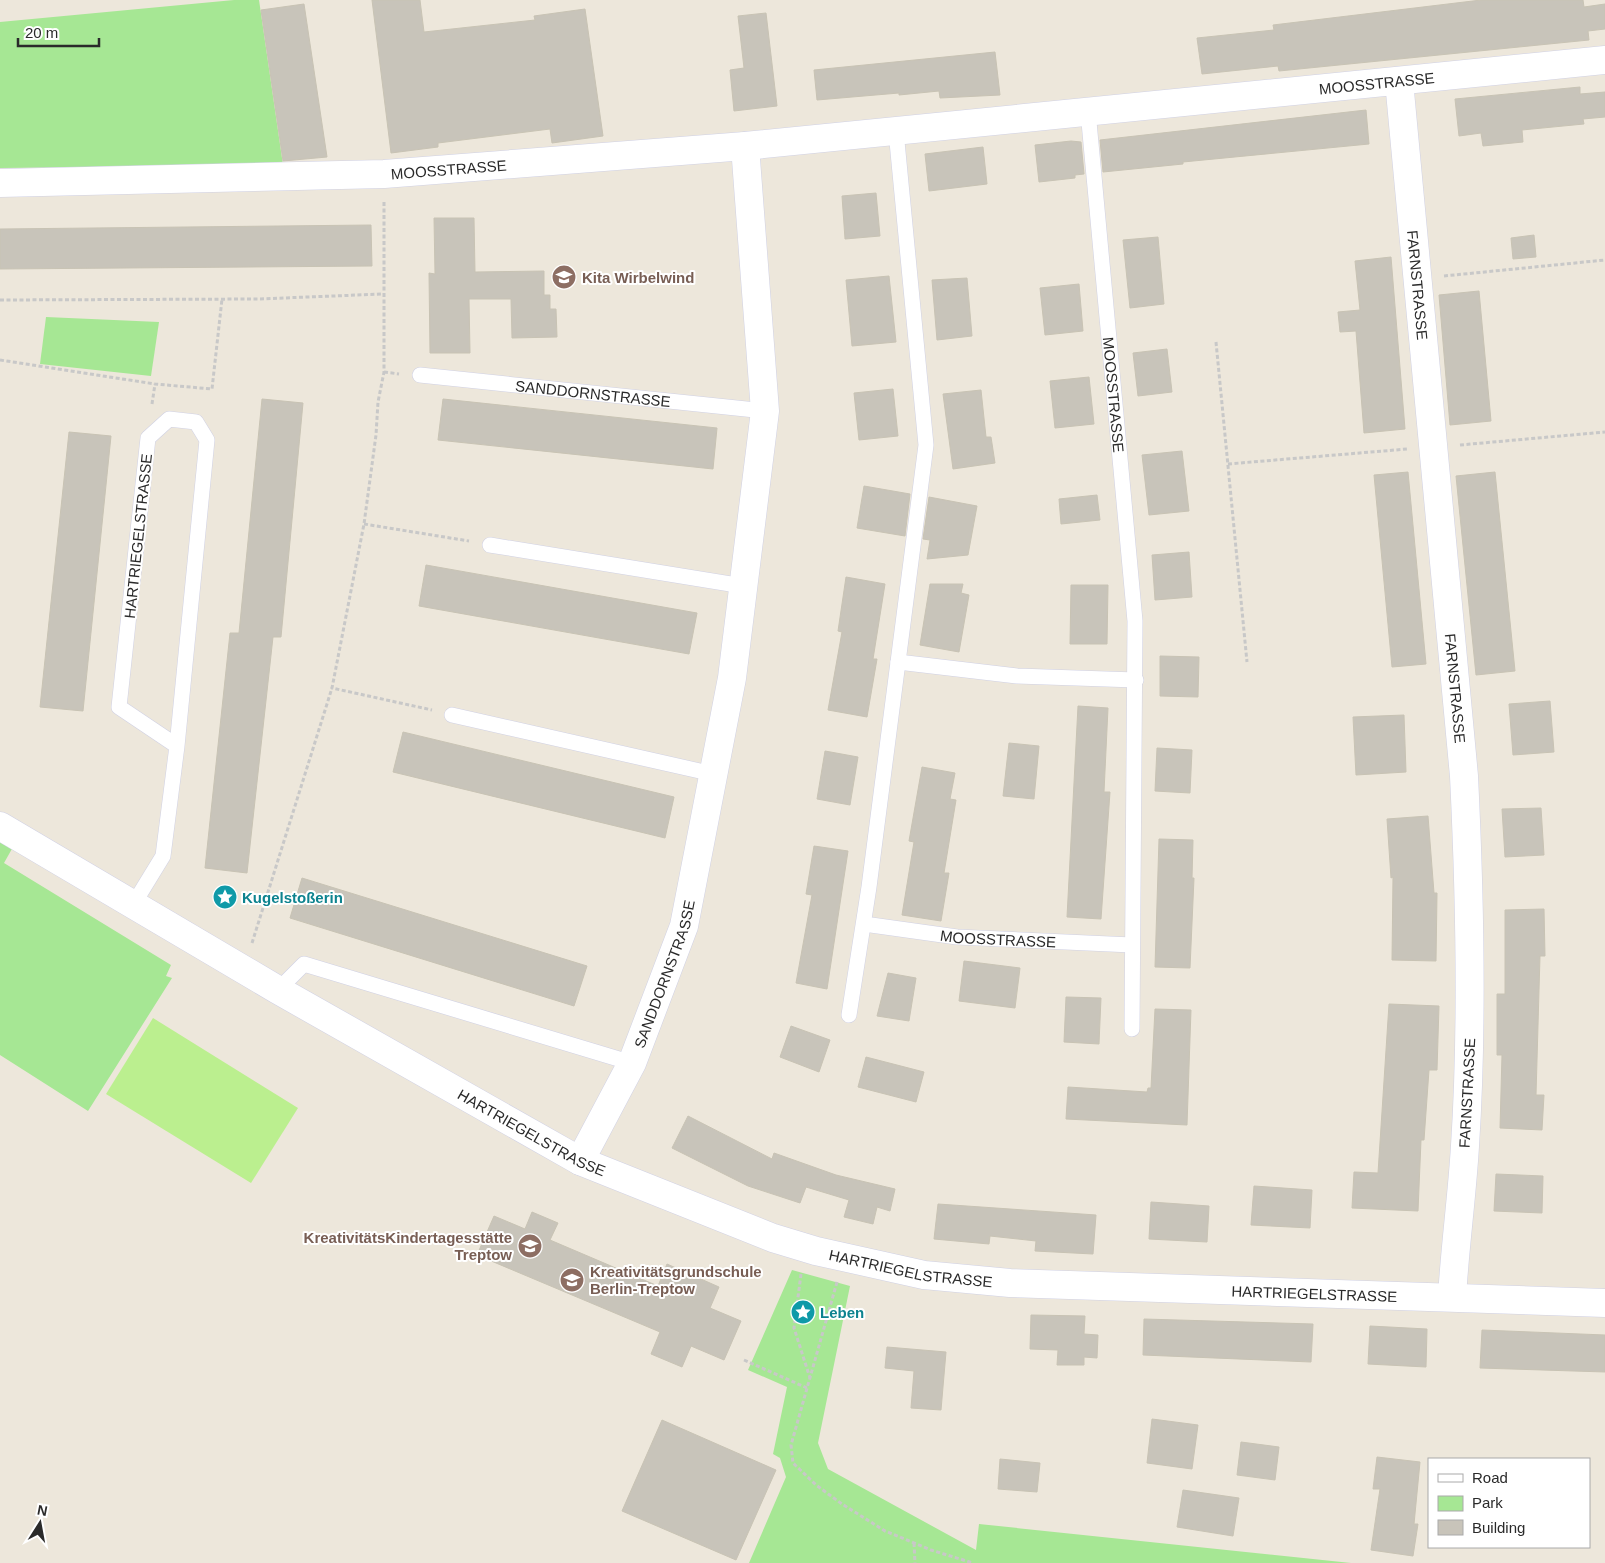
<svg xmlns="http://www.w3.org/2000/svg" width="1605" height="1563" viewBox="0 0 1605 1563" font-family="Arial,sans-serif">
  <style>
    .green { fill: #a6e794 }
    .pitch { fill: #bbef8f }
    .building { fill: #c8c4ba; stroke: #c8c3b4 }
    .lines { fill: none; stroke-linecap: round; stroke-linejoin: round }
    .lane-casing { stroke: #d0d1e4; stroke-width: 16 }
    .street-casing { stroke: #d0d1e4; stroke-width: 29 }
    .path { stroke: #c8c8c8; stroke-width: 3; stroke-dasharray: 4 2.5; stroke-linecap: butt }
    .lane { stroke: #fff; stroke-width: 15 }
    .street { stroke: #fff; stroke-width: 28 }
    .labels { text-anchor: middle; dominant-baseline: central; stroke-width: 4; stroke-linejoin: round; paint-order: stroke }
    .street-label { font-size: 15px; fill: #2a2a2a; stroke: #fff }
    .education-label { font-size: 15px; font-weight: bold; fill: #785e54; stroke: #fff; text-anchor: start }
    .culture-label { font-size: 15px; font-weight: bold; fill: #0d838f; stroke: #fff; text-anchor: start }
  </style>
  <rect width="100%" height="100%" fill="#ede7db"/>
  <!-- green -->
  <g class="green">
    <polygon points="234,0 259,0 283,165 0,168 0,22"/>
    <polygon points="46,317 159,322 151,376 40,364"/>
    <polygon points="0,836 13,847 4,863 171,965 166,976 172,978 88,1111 0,1055"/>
    <polygon points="792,1270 850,1286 818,1443 828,1469 976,1550 979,1524 1351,1563 749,1563 786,1477 780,1458 773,1454 787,1387 748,1370"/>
  </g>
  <!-- pitch -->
  <polygon class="pitch" points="153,1018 298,1108 251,1183 106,1094"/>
  <!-- building -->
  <g class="building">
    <polygon points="372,0 420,0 424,32 535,20 534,16 585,9 603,136 552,143 550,129 438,143 438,147 391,153"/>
    <polygon points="1481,0 1583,0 1584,7 1605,4 1605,29 1588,31 1589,40 1279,71 1278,66 1202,74 1197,38 1274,30 1273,25"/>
    <polygon points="304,4 327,157 283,161 261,10"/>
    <polygon points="766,13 777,106 734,111 730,70 744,68 738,16"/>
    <polygon points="995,52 1000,95 940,98 939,91 899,95 899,93 817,100 814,70"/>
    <polygon points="1580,87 1580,94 1605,92 1605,117 1583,119 1584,124 1522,130 1523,142 1483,146 1481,133 1459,136 1455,99"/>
    <polygon points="1366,110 1369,144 1183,162 1183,164 1103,172 1100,140"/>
    <polygon points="1071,141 1081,142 1084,174 1075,175 1075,178 1039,182 1035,145"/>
    <polygon points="983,147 987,184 929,191 925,154"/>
    <polygon points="876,193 880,236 845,239 842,196"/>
    <polygon points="434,218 474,218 475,272 544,271 544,295 550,295 550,309 556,309 557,337 512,338 511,299 469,299 470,353 430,353 429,273 435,274"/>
    <polygon points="371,225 372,266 0,269 0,229"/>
    <polygon points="1534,235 1536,257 1513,259 1511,238"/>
    <polygon points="1158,237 1164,304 1130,308 1123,240"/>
    <polygon points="1391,257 1405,429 1364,433 1356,331 1340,332 1338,312 1360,310 1355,261"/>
    <polygon points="889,276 896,342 852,346 846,280"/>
    <polygon points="967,278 972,336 937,340 932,280"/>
    <polygon points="1079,284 1083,331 1045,335 1040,288"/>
    <polygon points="1479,291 1491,421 1450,425 1439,295"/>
    <polygon points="1167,349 1172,392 1138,396 1133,353"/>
    <polygon points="1089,377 1094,424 1055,428 1050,381"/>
    <polygon points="893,389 898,436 859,440 854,393"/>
    <polygon points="981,390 986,437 991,437 995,463 953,469 943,394"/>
    <polygon points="262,399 303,403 281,637 273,637 247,873 205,868 230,633 239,633"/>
    <polygon points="443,399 717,428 713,469 438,440"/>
    <polygon points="69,432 111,436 83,711 40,707"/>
    <polygon points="1182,451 1189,511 1149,515 1142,455"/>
    <polygon points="1408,472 1426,664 1392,667 1374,475"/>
    <polygon points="1495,472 1515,671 1476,675 1456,476"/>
    <polygon points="864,486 910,494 905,536 857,528"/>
    <polygon points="1097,495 1100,520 1061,524 1059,499"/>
    <polygon points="929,497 977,506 968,555 927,559 930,540 923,539"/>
    <polygon points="1189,552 1192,597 1155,600 1152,555"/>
    <polygon points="426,565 697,613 689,654 419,606"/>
    <polygon points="846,577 885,584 873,659 877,659 867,717 828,710 842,632 838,631"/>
    <polygon points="930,584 963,584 961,593 969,595 959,652 920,645"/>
    <polygon points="1071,585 1108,585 1107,644 1070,644"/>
    <polygon points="1160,656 1199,657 1198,697 1160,696"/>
    <polygon points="1550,701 1554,752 1513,755 1509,704"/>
    <polygon points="1078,706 1108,708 1104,792 1110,792 1101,919 1067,917"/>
    <polygon points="1404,715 1406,772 1356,775 1353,717"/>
    <polygon points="403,732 674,797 665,838 393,772"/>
    <polygon points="1009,743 1039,746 1034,799 1003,796"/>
    <polygon points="1157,748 1192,750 1190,793 1155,791"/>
    <polygon points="825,751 858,757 850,805 817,799"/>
    <polygon points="922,767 955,773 950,799 956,800 944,873 949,873 941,921 902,915 914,842 909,841"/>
    <polygon points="1541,808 1544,855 1505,857 1502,809"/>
    <polygon points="1428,816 1434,893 1437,893 1436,961 1392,960 1393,877 1391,878 1387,819"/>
    <polygon points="1159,839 1193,840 1192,878 1194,878 1190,968 1155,967"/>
    <polygon points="814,846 848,851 827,989 796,983 812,895 806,894"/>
    <polygon points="302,878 587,966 574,1006 290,918"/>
    <polygon points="1544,909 1545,956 1540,956 1536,1095 1544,1095 1542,1130 1500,1128 1502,1055 1497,1055 1497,994 1505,994 1505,910"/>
    <polygon points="964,961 1020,968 1015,1008 959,1001"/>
    <polygon points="888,973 916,978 909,1021 877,1016"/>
    <polygon points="1066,997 1101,998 1099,1044 1064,1042"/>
    <polygon points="1389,1004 1439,1006 1437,1070 1429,1070 1424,1140 1421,1140 1418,1211 1352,1208 1354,1172 1378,1173"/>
    <polygon points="1155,1009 1191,1010 1187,1125 1066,1119 1068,1087 1147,1092 1148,1088 1151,1088"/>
    <polygon points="791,1026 830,1040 819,1072 780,1057"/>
    <polygon points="866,1057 924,1072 916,1102 858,1087"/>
    <polygon points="688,1116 772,1159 774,1153 836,1175 895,1189 890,1211 877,1207 873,1224 844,1217 849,1200 806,1187 800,1203 748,1186 672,1148"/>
    <polygon points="1496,1174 1543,1176 1542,1213 1494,1211"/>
    <polygon points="1254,1186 1312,1190 1310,1228 1251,1225"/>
    <polygon points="1151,1202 1209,1206 1207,1242 1149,1239"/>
    <polygon points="938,1204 1096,1215 1093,1254 1035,1251 1036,1241 990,1236 989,1244 934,1239"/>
    <polygon points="532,1212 558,1223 550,1240 658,1286 667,1264 719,1287 710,1308 741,1321 724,1360 691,1346 682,1367 651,1354 660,1332 477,1255 494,1216 525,1229"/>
    <polygon points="1031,1315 1085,1316 1084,1334 1098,1335 1097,1358 1084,1357 1084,1365 1057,1365 1058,1350 1030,1349"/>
    <polygon points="1144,1319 1313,1324 1311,1362 1143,1355"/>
    <polygon points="1370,1326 1427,1329 1426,1367 1368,1364"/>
    <polygon points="1482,1330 1605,1335 1605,1372 1480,1368"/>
    <polygon points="887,1347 946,1352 941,1410 911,1408 914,1371 885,1368"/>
    <polygon points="1152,1419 1198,1425 1192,1469 1147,1463"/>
    <polygon points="662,1420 776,1470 736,1560 622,1511"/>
    <polygon points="1241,1442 1279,1447 1275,1480 1237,1475"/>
    <polygon points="1377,1457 1420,1462 1414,1524 1418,1524 1413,1556 1371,1550 1380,1489 1373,1489"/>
    <polygon points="1000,1459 1040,1463 1037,1492 998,1489"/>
    <polygon points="1183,1490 1239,1498 1233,1536 1177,1527"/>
  </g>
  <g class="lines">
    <defs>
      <g id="lane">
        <path id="s1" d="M1088 111 1135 621 1132 1029"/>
        <path id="s2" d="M420 375 765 411"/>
        <polyline points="490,545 743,586"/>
        <polyline points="898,662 1017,676 1136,680"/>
        <polyline points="452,715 713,774"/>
        <polyline points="133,905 163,856 177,746 207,440 196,422 169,419 148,438 119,707 177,746"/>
        <path id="s3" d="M864 924 957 937 1132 945"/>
        <polyline points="278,990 304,964 632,1063"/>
        <polyline points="849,1015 869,887 926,445 896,131"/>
      </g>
      <g id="street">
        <path id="s4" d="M1399 81 1464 776C1470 899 1473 1023 1465 1146 1462 1196 1455 1246 1452 1297"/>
        <path id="s5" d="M0 183 384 174 745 146 1605 60"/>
        <path id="s6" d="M0 826 278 990 580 1161 773 1238 816 1251 924 1275 1010 1283 1605 1303"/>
        <path id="s7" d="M580 1161 632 1063 684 926 732 678 765 411 745 146"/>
      </g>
    </defs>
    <!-- lane casing -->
    <use href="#lane" class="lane-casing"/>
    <!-- street casing -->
    <use href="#street" class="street-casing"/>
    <!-- path -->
    <g class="path">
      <polyline points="384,202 384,372 378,402 376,435 364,524 332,688 432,710"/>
      <polyline points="1444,276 1605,260"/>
      <polyline points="0,300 258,299 383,294"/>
      <polyline points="1216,342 1247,662"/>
      <polyline points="0,360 155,384 212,389 222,299"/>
      <polyline points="384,372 399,374"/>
      <polyline points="152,404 155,384"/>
      <polyline points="1460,445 1605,432"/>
      <polyline points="1228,464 1407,449"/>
      <polyline points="364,524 469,541"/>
      <polyline points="252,943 332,688"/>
      <polyline points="801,1274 794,1328 810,1378"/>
      <polyline points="837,1282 791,1445 793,1463 816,1485 842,1504 885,1531 931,1550 973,1563"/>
      <polyline points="744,1360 807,1388"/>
      <polyline points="914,1543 915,1563"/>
    </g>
    <!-- lane -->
    <use href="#lane" class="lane"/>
    <!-- street -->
    <use href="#street" class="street"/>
  </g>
  <!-- icons -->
  <defs>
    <symbol id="school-disc" viewBox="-11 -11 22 22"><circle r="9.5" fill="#8d6e63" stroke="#fff"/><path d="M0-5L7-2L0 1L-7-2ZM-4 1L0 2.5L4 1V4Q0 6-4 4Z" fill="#fff"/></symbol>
    <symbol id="sight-disc" viewBox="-11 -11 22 22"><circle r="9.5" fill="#0f9aa8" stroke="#fff"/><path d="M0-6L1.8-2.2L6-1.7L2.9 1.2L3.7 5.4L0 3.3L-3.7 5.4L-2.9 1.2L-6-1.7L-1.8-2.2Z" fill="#fff"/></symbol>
  </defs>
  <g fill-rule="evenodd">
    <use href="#school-disc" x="550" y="263" width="28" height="28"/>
    <use href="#sight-disc" x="211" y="883" width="28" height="28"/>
    <use href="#school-disc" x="516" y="1232" width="28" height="28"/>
    <use href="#school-disc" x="558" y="1266" width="28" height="28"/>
    <use href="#sight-disc" x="789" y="1298" width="28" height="28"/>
  </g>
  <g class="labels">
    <!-- street labels -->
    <g class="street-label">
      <text stroke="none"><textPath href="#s5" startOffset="1381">MOOSSTRASSE</textPath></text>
      <text stroke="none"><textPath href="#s5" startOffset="449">MOOSSTRASSE</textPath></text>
      <text stroke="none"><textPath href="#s4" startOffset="205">FARNSTRASSE</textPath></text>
      <text stroke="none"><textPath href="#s2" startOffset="174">SANDDORNSTRASSE</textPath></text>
      <text stroke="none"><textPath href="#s1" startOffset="285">MOOSSTRASSE</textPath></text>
      <text transform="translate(138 536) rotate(-84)">HARTRIEGELSTRASSE</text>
      <text stroke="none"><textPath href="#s4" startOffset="610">FARNSTRASSE</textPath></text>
      <text stroke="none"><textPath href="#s3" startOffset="135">MOOSSTRASSE</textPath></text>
      <text stroke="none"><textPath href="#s7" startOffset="206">SANDDORNSTRASSE</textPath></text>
      <text transform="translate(1467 1093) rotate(-87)">FARNSTRASSE</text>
      <text stroke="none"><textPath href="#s6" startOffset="614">HARTRIEGELSTRASSE</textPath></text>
      <text stroke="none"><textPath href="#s6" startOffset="1019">HARTRIEGELSTRASSE</textPath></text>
      <text stroke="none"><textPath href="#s6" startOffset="1424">HARTRIEGELSTRASSE</textPath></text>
    </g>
    <!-- education labels -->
    <g class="education-label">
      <text x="582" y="277">Kita Wirbelwind</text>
      <text x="512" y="1237" text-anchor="end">KreativitätsKindertagesstätte<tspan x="512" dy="17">Treptow</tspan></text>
      <text x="590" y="1271">Kreativitätsgrundschule<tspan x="590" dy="17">Berlin-Treptow</tspan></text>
    </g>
    <!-- culture labels -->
    <g class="culture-label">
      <text x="242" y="897">Kugelstoßerin</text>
      <text x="820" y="1312">Leben</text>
    </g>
  </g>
  <!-- legend -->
  <rect x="1428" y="1458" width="162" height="90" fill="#ffffff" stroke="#aaaaaa"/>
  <rect x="1438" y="1474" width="25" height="8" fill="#ffffff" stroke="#aaaaaa"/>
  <text x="1472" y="1483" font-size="15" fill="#2a2a2a">Road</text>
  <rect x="1438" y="1496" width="25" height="15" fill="#a6e794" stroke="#aaaaaa"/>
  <text x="1472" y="1508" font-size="15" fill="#2a2a2a">Park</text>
  <rect x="1438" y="1520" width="25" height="15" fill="#c8c4ba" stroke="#aaaaaa"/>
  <text x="1472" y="1533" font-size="15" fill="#2a2a2a">Building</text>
  <!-- north arrow -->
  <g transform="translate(40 1523) rotate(11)" stroke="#ffffff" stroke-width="4" paint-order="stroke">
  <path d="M0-4L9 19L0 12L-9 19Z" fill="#2a2a2a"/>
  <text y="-8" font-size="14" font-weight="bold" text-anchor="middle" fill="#2a2a2a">N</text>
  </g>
  <!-- scale -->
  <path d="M18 38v8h81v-8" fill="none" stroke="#2a2a2a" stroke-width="2.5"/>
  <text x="25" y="38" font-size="15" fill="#2a2a2a" stroke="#ffffff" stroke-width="4" paint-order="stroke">20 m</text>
</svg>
